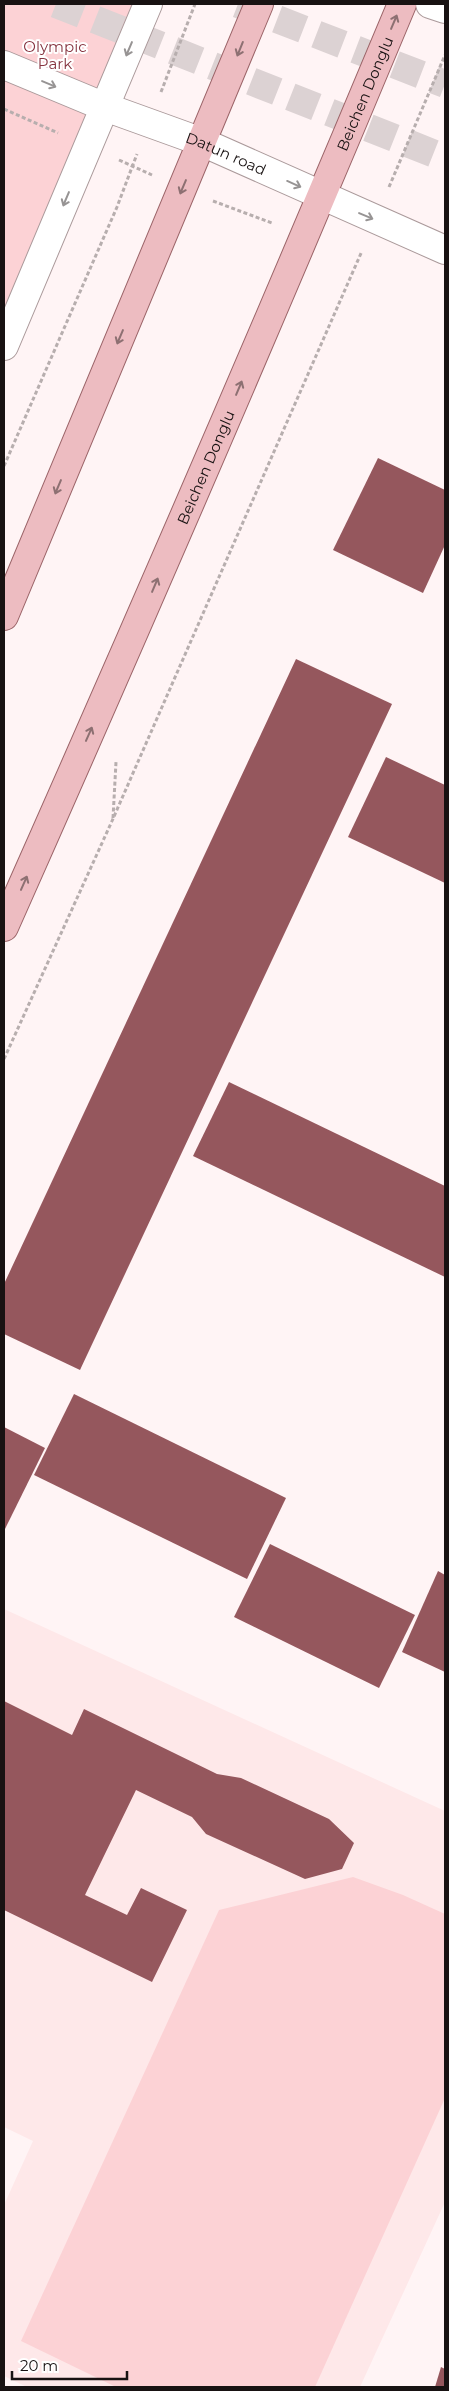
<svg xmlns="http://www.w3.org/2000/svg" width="449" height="2391" viewBox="0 0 449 2391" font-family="Montserrat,sans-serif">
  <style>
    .built { fill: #fee8e9 }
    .green { fill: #fcd2d5 }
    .building { fill: #95575d }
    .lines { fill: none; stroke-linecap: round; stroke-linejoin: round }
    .major-tunnel { stroke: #dcd2d3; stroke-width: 28; stroke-dasharray: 28 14; stroke-linecap: butt }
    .minor-casing { stroke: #ab9a9b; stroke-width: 30 }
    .major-casing { stroke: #9b6468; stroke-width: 30 }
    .path { stroke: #b7aeae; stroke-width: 3; stroke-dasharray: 4 2.5; stroke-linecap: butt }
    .minor { stroke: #fff; stroke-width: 28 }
    .major { stroke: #edbcc1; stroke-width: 28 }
    .oneway { stroke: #8d7072 }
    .oneway2 { stroke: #979494 }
    .labels { text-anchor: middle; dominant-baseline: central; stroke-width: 4; stroke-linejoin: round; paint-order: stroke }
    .park-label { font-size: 15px; fill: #863440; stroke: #fff }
    .street-label { font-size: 15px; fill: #181212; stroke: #fff }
  </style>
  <rect width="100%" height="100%" fill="#fff4f5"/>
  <!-- built -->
  <polygon class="built" points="4,1609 445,1811 445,2202 360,2387 27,2387 4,2376 4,2205 33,2141 4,2127"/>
  <!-- green -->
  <g class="green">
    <polygon points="4,4 133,4 4,309"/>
    <polygon points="353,1877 403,1895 445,1914 445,2098 315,2387 116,2387 21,2341 219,1910"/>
  </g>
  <!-- building -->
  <g class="building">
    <polygon points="378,458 445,490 445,545 423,593 333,550"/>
    <polygon points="296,659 392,704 80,1370 4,1334 4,1284"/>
    <polygon points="386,757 445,785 445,883 348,837"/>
    <polygon points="229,1082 445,1186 445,1277 193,1156"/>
    <polygon points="74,1394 286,1498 247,1579 34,1475"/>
    <polygon points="4,1427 45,1448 4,1531"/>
    <polygon points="270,1544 415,1615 379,1688 234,1617"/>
    <polygon points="438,1571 445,1575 445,1672 402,1652"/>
    <polygon points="4,1701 72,1735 84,1709 217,1774 241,1778 329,1819 354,1843 342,1869 305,1879 206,1834 192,1817 136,1790 85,1895 127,1915 141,1888 187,1910 152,1982 4,1910"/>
    <polygon points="441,2367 445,2369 445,2387 435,2387"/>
  </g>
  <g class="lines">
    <!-- major-tunnel -->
    <g class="major-tunnel">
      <polyline points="56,4 445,158"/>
      <polyline points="238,4 445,84"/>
    </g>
    <defs>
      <g id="minor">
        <polyline points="430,4 445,9"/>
        <path id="s1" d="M4 65 105 107 202 142 445 250"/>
        <polyline points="4,346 148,4"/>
      </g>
      <g id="major">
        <polyline points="4,616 259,4"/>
        <path id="s2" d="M4 927C140 621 273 313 402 4"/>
      </g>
    </defs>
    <!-- minor casing -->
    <use href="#minor" class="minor-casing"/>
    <!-- major casing -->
    <use href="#major" class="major-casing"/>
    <!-- path -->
    <g class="path">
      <polyline points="161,92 195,4"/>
      <polyline points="4,109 58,133"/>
      <polyline points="119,160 152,175"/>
      <polyline points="389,187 445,55"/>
      <polyline points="213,201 272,223"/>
      <polyline points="4,466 117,207 137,154"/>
      <polyline points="113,818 116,762"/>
      <polyline points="4,1059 112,821 362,251"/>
    </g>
    <!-- minor -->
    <use href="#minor" class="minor"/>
    <!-- major -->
    <use href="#major" class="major"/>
  </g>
  <!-- one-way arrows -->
  <defs><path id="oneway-shaft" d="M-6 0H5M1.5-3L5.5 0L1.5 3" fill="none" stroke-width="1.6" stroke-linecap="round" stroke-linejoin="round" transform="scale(1.25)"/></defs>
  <g class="oneway">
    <use href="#oneway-shaft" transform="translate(394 22) rotate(-67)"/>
    <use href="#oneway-shaft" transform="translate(240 49) rotate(112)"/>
    <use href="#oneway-shaft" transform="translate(183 187) rotate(113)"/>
    <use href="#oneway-shaft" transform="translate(120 337) rotate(113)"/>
    <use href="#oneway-shaft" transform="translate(239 388) rotate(-67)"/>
    <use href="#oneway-shaft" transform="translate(58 487) rotate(113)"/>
    <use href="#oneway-shaft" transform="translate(155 585) rotate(-67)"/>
    <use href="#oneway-shaft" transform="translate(89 734) rotate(-66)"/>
    <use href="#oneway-shaft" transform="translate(24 883) rotate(-66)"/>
  </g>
  <g class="oneway2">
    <use href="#oneway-shaft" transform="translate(129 49) rotate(113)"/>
    <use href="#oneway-shaft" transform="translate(49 84) rotate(23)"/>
    <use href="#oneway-shaft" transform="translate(294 184) rotate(24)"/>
    <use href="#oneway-shaft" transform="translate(66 199) rotate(113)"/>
    <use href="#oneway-shaft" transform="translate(366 216) rotate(23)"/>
  </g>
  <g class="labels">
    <!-- park labels -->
    <g class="park-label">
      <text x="55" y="46">Olympic<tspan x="55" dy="17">Park</tspan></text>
    </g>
    <!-- street labels -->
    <g class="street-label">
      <text stroke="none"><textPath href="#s2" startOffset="908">Beichen Donglu</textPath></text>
      <text stroke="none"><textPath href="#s1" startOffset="239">Datun road</textPath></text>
      <text stroke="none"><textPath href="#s2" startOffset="502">Beichen Donglu</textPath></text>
    </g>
  </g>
  <!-- border -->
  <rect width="449" height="2391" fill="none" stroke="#181212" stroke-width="10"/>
  <!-- scale -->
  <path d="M12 2371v8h115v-8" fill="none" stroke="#181212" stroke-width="2.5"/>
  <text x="20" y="2371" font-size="15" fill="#181212" stroke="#ffffff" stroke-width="4" paint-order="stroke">20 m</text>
</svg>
